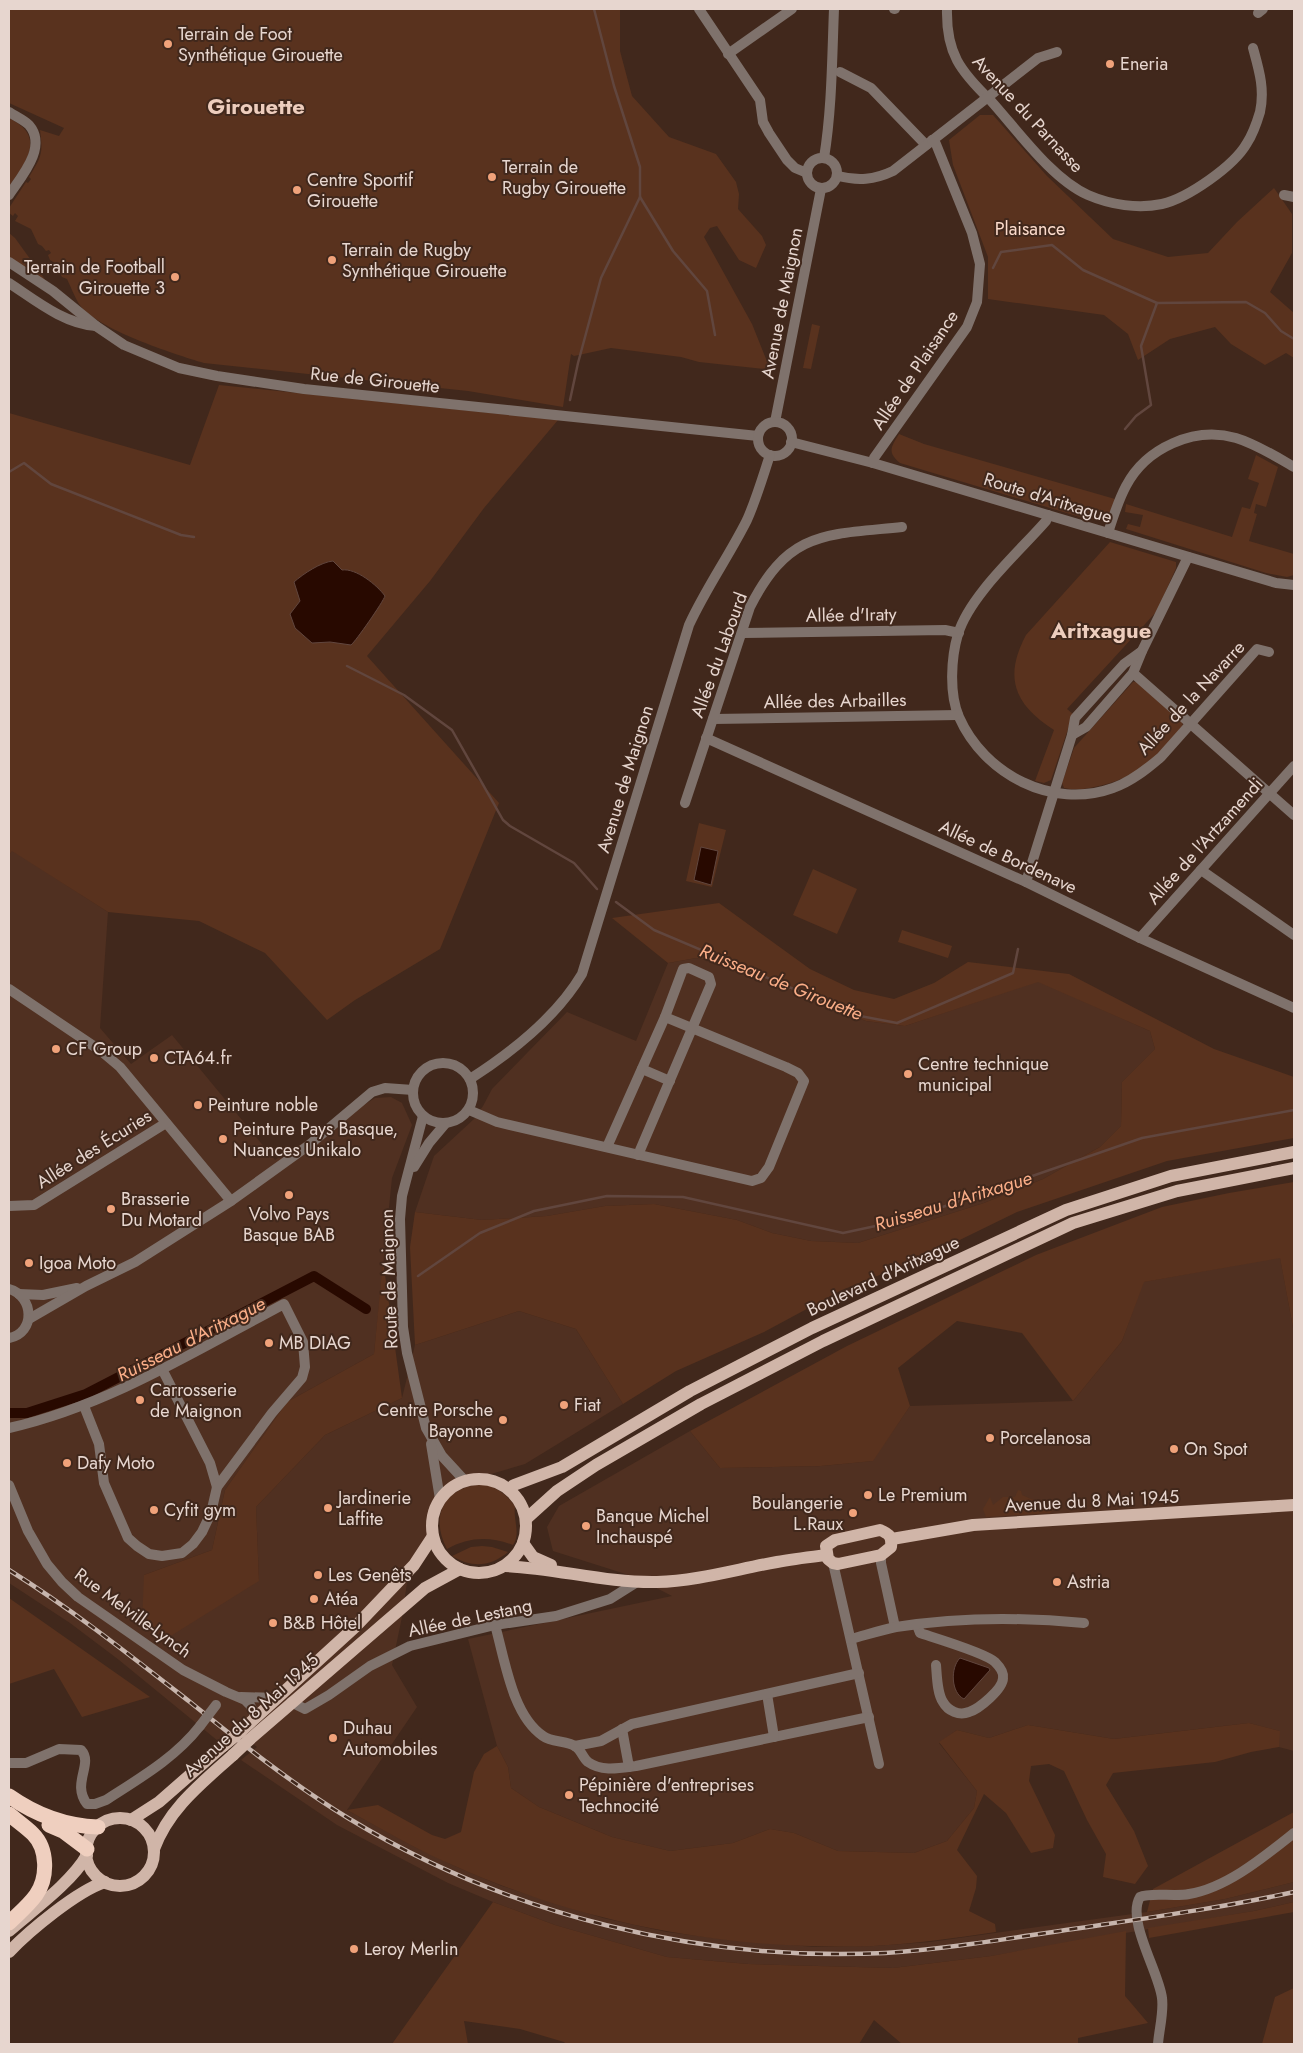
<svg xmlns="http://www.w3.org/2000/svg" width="1303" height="2053" viewBox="0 0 1303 2053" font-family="Jost,sans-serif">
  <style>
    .built { fill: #503021 }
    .green { fill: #59321e }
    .water { fill: #280900; stroke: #61463e }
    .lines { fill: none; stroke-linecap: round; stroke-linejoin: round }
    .stream { stroke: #61463e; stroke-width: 2.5 }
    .canal { stroke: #280900; stroke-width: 10 }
    .minor { stroke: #7f726c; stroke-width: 10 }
    .major { stroke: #d0b5a8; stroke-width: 12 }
    .highway { stroke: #efcfbf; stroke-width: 15 }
    .rail-casing { stroke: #c7b5ad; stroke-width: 4.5 }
    .rail { stroke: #41281c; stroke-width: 2.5; stroke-dasharray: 8; stroke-linecap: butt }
    .minor-bridge { stroke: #7f726c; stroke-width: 10 }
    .major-bridge { stroke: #d0b5a8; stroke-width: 12 }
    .poi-dot { fill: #f0a27a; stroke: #41281c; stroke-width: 2 }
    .labels { text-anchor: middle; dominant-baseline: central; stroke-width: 4; stroke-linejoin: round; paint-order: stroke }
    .poi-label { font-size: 18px; fill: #e7d6cf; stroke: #41281c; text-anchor: start }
    .street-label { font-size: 18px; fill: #e7d6cf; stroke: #41281c }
    .park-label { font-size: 18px; fill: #fcdbcb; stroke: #41281c }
    .water-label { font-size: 19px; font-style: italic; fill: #fbae88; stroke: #41281c }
    .district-label { font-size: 22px; font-weight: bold; fill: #edcdbd; stroke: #41281c }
  </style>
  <rect width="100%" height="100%" fill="#41281c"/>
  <!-- built -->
  <g class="built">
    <polygon points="12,850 108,912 100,1028 131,1064 172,1035 275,1160 375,1098 391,1097 402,1103 412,1125 392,1178 374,1354 287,1402 225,1490 212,1550 144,1575 259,1581 256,1507 325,1435 402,1398 415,1345 519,1311 576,1329 623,1404 525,1464 453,1485 409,1569 402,1617 392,1665 417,1707 347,1810 413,1846 457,1867 502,1886 603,1918 667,1932 715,1938 814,1947 873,1946 930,1942 1147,1912 1225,1899 1294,1882 1294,1902 1254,1911 991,1956 893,1968 748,1964 667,1957 555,1925 493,1902 448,1883 337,1825 241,1760 257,1747 234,1728 218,1741 119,1660 70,1623 9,1583 9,855"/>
    <polygon points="696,958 731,964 866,1021 905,1026 1038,981 1150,1031 1155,1049 1122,1082 1121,1126 1100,1147 1043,1179 984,1203 858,1243 811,1241 772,1233 737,1220 654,1204 605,1206 547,1216 482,1220 415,1212 434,1156 474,1119 483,1106 492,1089 567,1012 636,1041 668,963"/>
    <polygon points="1280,1257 1294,1333 1294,1751 1279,1747 1279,1731 1249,1723 1114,1739 1028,1725 989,1738 957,1730 939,1743 977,1791 974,1808 947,1841 914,1853 838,1851 794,1833 770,1829 733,1843 670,1851 612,1837 539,1807 511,1788 508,1767 497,1746 468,1639 672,1596 635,1577 553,1551 547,1527 559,1506 690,1431 720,1468 821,1466 872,1461 910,1406 1073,1401 1122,1341 1143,1282"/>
  </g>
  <!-- green -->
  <g class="green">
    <path d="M9 9H620V51L632 96 669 137 716 154 736 182 739 194 738 209 762 236 766 245 756 268 739 260 717 226 710 228 704 237 752 324 768 364 765 369 699 362 681 357 611 348 574 356 571 354 563 407 468 391 204 363C174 354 96 329 79 304 74 296 71 287 67 279L62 277 55 263 50 260 48 255 51 253 49 250 46 251 42 246 38 244 31 229 15 221 18 216 15 213 13 216 9 213V208L26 182 28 183 31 179 29 177C42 156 43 154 40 130L59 136 64 128 9 103Z"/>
    <polygon points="980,115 993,115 1047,176 1113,239 1168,257 1208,253 1237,222 1274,188 1292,214 1292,253 1270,292 1294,313 1294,358 1286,353 1265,365 1231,344 1215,327 1170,339 1138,360 1128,334 1104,315 988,299 988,257 953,165 949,140"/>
    <path d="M9 118C47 137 26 162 9 187Z"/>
    <polygon points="9,233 15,238 46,281 9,257"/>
    <polygon points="812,324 820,326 811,369 803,368"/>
    <polygon points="219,385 558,420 484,508 430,581 367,656 499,803 440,949 355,1000 327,1020 265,953 199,921 108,912 12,851 9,855 9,413 190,465"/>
    <path d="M899 434 924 444 1115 499 1110 513 1105 517 1090 520 900 463C887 452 891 447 899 434Z"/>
    <polygon points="1256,455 1278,467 1266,507 1256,504 1254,513 1257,514 1249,541 1294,554 1294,575 1287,577 1266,573 1126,529 1128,524 1140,527 1143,515 1125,512 1126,504 1232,537 1242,507 1250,509 1259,483 1248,479"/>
    <path d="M1110 542 1176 562V568L1157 611 1067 709 1073 714 1051 780 1044 783 1035 781 1054 730C1015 705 1003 678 1026 635Z"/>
    <path d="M1133 682H1137L1182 721 1183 727C1158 756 1141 775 1103 785 1091 788 1077 791 1064 788L1062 783 1074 748Z"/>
    <polygon points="699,823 726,830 712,887 686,881"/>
    <polygon points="813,869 857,889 837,934 793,915"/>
    <polygon points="719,903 810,969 854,990 894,999 934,983 968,962 1069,974 1214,1049 1294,1077 1294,1138 1167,1161 1017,1212 927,1256 842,1290 764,1332 676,1371 623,1404 576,1329 519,1311 415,1345 410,1247 415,1212 482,1220 547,1216 605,1206 654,1204 737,1220 772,1233 811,1241 858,1243 984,1203 1043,1179 1100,1147 1121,1126 1122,1082 1155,1049 1150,1031 1038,982 905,1026 866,1021 731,964 696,958 668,963 612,918"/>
    <polygon points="902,930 952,946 948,958 898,942"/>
    <polygon points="1294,1182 1294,1333 1280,1258 1144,1282 1122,1341 1073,1401 1022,1333 957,1321 898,1368 910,1406 873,1461 821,1466 720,1468 690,1431 847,1346 1036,1255 1162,1207 1229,1193"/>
    <polygon points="383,1260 402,1398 325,1435 256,1507 259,1581 169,1637 142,1625 144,1575 212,1550 225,1490 287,1402 374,1354"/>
    <path d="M484 1484C498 1488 506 1494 515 1506 513 1520 521 1534 513 1545 490 1536 468 1537 447 1549 429 1515 445 1486 484 1484Z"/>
    <polygon points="1018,1490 1021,1491 1022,1495 1038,1502 1042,1500 1051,1505 1053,1510 1050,1513 986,1517 983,1509 990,1497 993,1505 1003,1497 1015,1497"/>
    <path d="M482 1546 492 1547 508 1552C490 1567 472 1568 452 1556L471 1547Z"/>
    <polygon points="9,1598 150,1697 82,1717 54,1669 9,1684"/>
    <path d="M1249 1723 1280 1731 1279 1747 1251 1752 1215 1762 1113 1773 1106 1785 1134 1831 1148 1866 1135 1884 1103 1877 1106 1854 1087 1820 1064 1771 1049 1764 1031 1766 1029 1781 1055 1835 1053 1848 1031 1853 1006 1813 984 1794 957 1850 977 1876 976 1888 969 1911 995 1924 996 1932C955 1938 914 1944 873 1946 731 1951 587 1925 457 1867 419 1851 383 1830 347 1810L378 1805 432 1835 445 1839 461 1832 474 1772 484 1754 497 1746 508 1767 511 1788 539 1807 612 1837 670 1851 733 1843 770 1829 794 1833 838 1851 914 1853 947 1841 974 1808 977 1791 939 1742 957 1730 989 1738 1028 1725 1114 1739Z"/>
    <polygon points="1294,1812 1294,1882 1225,1899 1147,1912 1153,1889"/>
    <polygon points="493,1902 555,1925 667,1957 748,1964 893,1968 991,1956 1126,1931 1125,1996 1148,2023 1078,2038 1078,2044 902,2044 874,2020 859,2044 566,2044 564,2042 520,2029 464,2021 468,2044 392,2044"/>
    <polygon points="1294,1902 1294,1912 1149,1938 1148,1928 1254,1911"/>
    <polygon points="1294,1988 1294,2044 1262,2044 1275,1997"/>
  </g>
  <!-- water -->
  <g class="water">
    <path d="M333 561 342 570C356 568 377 585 385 596 383 602 356 641 351 645L330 642 312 643 295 628 290 614 300 601 294 582C303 574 321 562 333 561Z"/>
    <polygon points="701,847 718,851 711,885 694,880"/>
    <path d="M960 1658 989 1668 990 1670 964 1699C951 1693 950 1668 960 1658Z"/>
  </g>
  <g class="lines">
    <!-- stream -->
    <g class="stream">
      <polyline points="594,9 614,86 640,167 640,197 673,251 707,291 715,335"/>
      <polyline points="993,268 1001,252 1052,245 1083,270 1157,303 1246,302 1265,313 1281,331 1294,339"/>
      <polyline points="570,400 578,363 601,278 640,197"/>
      <polyline points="1125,429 1136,416 1151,405 1141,346 1157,303"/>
      <polyline points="9,472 24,463 51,484 181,535 194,537"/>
      <polyline points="347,666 404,695 452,730 503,820 510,826 574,863 597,889"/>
      <polyline points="616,902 654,930 855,1015 897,1023 1013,973 1018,949"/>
      <polyline points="418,1276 480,1233 534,1211 607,1196 683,1197 843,1233 908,1219 1142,1138 1294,1110"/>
    </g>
    <!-- canal -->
    <polyline class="canal" points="9,1413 27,1413 86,1394 314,1276 366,1309"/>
    <!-- minor -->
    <g class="minor">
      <polyline points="699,9 760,100 763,122 769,133 787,160 795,168 807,173"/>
      <polyline points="894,9 895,9"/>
      <path d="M947 9C946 53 960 71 991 101 1018 131 1052 179 1088 195 1111 205 1138 209 1162 204 1188 198 1234 166 1247 143 1253 134 1257 122 1260 112 1265 89 1259 70 1253 48"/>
      <polyline points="1258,13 1263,9"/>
      <polyline points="728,54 792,9"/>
      <polyline points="840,72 871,88 926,145"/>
      <path d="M9 112C15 116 24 120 29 125 48 147 21 177 9 195"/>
      <circle cx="822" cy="173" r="15"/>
      <path d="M824 158C832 109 832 58 834 9"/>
      <path d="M838 176C858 181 874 180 893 171L1038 58 1057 52"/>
      <polyline points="1284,195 1294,197"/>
      <polyline points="9,262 53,291 96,326 124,345 179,368 217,376 304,389 758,436"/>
      <path d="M9 283C35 300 64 324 96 326"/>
      <polyline points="775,422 821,189"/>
      <circle cx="775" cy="439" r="17"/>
      <polyline points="791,442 873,463 1276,583 1294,585"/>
      <polyline points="873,463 874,458 967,327 977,302 980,264 972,233 936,144 932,140"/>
      <path d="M1048 515 1046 521C1019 552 970 595 958 634 951 658 949 694 959 717 984 774 1052 810 1113 788 1131 782 1147 769 1161 757L1257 649 1269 652"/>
      <path d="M1108 533C1113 517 1118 501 1126 486 1146 448 1194 426 1236 438 1256 444 1277 457 1294 467"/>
      <polyline points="743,633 945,630 959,633"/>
      <polyline points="1133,673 1294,815"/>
      <polyline points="713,719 958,715"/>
      <polyline points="1072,735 1086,727 1133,673 1142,651 1188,557"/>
      <polyline points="706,738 1026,882 1140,938 1294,1008"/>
      <path d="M685 803 750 607C789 530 825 535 902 527"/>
      <polyline points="1201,870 1294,935"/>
      <polyline points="1026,882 1072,735 1075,718 1124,664 1142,651"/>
      <polyline points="1140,938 1294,766"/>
      <polyline points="9,989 101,1051 120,1067 231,1201"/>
      <circle cx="443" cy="1093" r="30"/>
      <polyline points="642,1069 670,1081"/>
      <path d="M470 1079C512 1052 556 1018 582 974L689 625C706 588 729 556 747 520 756 500 763 476 770 455"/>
      <polyline points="469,1110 497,1122 752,1181 761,1178 769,1167 804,1081 798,1073 786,1067 665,1017"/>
      <polyline points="423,1116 402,1196 400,1219 403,1327 407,1353 426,1428 442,1456 465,1481"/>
      <polyline points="607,1147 665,1017 683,969 689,968 709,977 711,984 638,1155"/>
      <polyline points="414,1167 429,1143 445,1124"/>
      <polyline points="9,1206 34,1205 166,1123"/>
      <path d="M9 1289C34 1296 36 1333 9 1338"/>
      <polyline points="19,1294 43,1295 77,1288"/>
      <polyline points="29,1319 86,1286 135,1262 231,1201 309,1145 372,1092 385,1088 413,1090"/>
      <polyline points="162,1369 210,1463 217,1487"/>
      <path d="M9 1428C107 1406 195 1351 284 1304L303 1342 305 1367 302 1378 272 1413 217 1487 211 1513 202 1532 193 1544 182 1553 162 1556 149 1554 137 1546 128 1538 104 1483 99 1444 84 1406"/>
      <polyline points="431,1444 440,1499"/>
      <polyline points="9,1485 28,1531 47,1564 62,1582 78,1597 183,1670 226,1692 245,1700 250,1705 256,1717"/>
      <polyline points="881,1555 881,1563 895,1627"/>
      <polyline points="833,1563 879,1764"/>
      <path d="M495 1625C505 1660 512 1715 543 1736 552 1743 568 1740 576 1747 581 1750 583 1758 588 1762 602 1772 620 1768 636 1766L869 1717"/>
      <path d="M917 1625 920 1633C935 1638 986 1653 995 1662 999 1666 1004 1672 1003 1678 1003 1689 979 1709 969 1712 959 1716 948 1711 943 1702 937 1693 937 1676 936 1665"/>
      <path d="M851 1639C866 1635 881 1630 896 1627 959 1617 1021 1617 1084 1623"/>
      <polyline points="767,1694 774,1737"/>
      <polyline points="241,1697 278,1698"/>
      <polyline points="291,1702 305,1709 329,1695 370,1666 410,1646 495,1625 556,1616 610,1599 637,1582"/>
      <polyline points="622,1729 629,1767"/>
      <polyline points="575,1746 601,1741 632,1724 859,1673"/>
      <path d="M9 1763H26L59 1749 81 1750C94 1764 71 1783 87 1804H95L106 1800C140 1778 175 1758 200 1726"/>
      <path d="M1158 2044C1159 2030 1164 2012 1162 1998 1159 1972 1126 1920 1140 1897 1150 1892 1175 1897 1189 1894 1227 1888 1265 1856 1294 1833"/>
    </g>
    <!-- major -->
    <g class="major">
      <circle cx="479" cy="1526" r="47"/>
      <polyline points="509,1489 514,1485 562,1467 690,1391 812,1328 1066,1210 1171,1176 1294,1152"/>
      <polyline points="526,1519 557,1491 596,1465 701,1404 823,1341 1073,1223 1177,1191 1294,1168"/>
      <path d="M880 1530C890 1534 892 1537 891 1547L881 1555 838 1564 833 1563 828 1559 826 1546 835 1540Z"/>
      <polyline points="892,1539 973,1525 1294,1505"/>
      <polyline points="523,1543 533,1557 551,1565"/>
      <path d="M505 1566C556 1568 605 1583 657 1582 697 1581 737 1569 777 1562 793 1559 810 1557 826 1555"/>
      <polyline points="240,1732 355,1627 414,1565 433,1536"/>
      <polyline points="249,1740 425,1588 460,1569"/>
      <circle cx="120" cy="1852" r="34"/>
      <polyline points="131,1820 159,1802 223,1746"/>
      <path d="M154 1849C169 1808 202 1783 233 1755"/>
      <path d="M9 1931C33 1910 72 1882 87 1855"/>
      <path d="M9 1952C29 1931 77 1891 105 1882"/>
    </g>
    <!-- highway -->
    <g class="highway">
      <path d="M9 1796C36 1815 64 1826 98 1827"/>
      <path d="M9 1814C17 1821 26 1827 33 1834 48 1849 48 1878 36 1895 28 1906 18 1914 9 1923"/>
      <polyline points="49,1825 63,1831 87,1849"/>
    </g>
    <defs>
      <path id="rail" d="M9 1570C73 1610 131 1656 190 1702 241 1743 292 1784 348 1818 507 1915 699 1962 885 1953 948 1949 1011 1938 1073 1929 1147 1918 1221 1908 1294 1892"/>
    </defs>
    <!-- rail casing -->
    <use href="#rail" class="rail-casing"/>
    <!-- rail -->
    <use href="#rail" class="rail"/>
    <!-- minor-bridge -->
    <polyline class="minor-bridge" points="200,1726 216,1705"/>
    <!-- major-bridge -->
    <g class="major-bridge">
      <polyline points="223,1746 240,1732"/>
      <polyline points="233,1755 249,1740"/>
    </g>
  </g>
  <!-- markers -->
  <g class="poi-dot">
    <circle cx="168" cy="44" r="5"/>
    <circle cx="1110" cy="64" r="5"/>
    <circle cx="492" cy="177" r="5"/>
    <circle cx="297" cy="190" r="5"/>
    <circle cx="332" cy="260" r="5"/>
    <circle cx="175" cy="277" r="5"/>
    <circle cx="56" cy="1049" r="5"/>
    <circle cx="154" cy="1058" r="5"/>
    <circle cx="908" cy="1074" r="5"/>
    <circle cx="198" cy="1105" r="5"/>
    <circle cx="223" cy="1139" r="5"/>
    <circle cx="289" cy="1195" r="5"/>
    <circle cx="111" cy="1209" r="5"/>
    <circle cx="29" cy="1263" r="5"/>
    <circle cx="269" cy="1343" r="5"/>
    <circle cx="140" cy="1400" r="5"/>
    <circle cx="564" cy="1405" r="5"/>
    <circle cx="503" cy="1420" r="5"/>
    <circle cx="990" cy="1438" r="5"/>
    <circle cx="1174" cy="1449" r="5"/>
    <circle cx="67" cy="1463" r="5"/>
    <circle cx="868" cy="1495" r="5"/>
    <circle cx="328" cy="1508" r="5"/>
    <circle cx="154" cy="1510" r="5"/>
    <circle cx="853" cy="1513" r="5"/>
    <circle cx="586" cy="1526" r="5"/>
    <circle cx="318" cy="1575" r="5"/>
    <circle cx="1057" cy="1582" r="5"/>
    <circle cx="314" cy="1599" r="5"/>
    <circle cx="273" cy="1623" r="5"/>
    <circle cx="333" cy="1738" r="5"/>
    <circle cx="569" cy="1795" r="5"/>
    <circle cx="354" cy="1949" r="5"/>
  </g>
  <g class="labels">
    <!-- poi labels -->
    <g class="poi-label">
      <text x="178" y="34">Terrain de Foot<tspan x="178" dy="21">Synthétique Girouette</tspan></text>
      <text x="1120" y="64">Eneria</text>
      <text x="502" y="167">Terrain de<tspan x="502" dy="21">Rugby Girouette</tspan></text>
      <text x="307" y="180">Centre Sportif<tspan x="307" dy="21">Girouette</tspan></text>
      <text x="342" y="250">Terrain de Rugby<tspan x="342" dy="21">Synthétique Girouette</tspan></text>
      <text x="165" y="267" text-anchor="end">Terrain de Football<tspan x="165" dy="21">Girouette 3</tspan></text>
      <text x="66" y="1049">CF Group</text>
      <text x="164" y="1058">CTA64.fr</text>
      <text x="918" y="1064">Centre technique<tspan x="918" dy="21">municipal</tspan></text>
      <text x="208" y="1105">Peinture noble</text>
      <text x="233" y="1129">Peinture Pays Basque,<tspan x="233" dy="21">Nuances Unikalo</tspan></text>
      <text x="121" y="1199">Brasserie<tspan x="121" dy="21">Du Motard</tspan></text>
      <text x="289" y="1214" text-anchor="middle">Volvo Pays<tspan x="289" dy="21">Basque BAB</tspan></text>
      <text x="39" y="1263">Igoa Moto</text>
      <text x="279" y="1343">MB DIAG</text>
      <text x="150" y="1390">Carrosserie<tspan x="150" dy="21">de Maignon</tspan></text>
      <text x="574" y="1405">Fiat</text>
      <text x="493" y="1410" text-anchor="end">Centre Porsche<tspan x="493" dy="21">Bayonne</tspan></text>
      <text x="1000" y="1438">Porcelanosa</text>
      <text x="1184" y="1449">On Spot</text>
      <text x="77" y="1463">Dafy Moto</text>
      <text x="878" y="1495">Le Premium</text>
      <text x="338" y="1498">Jardinerie<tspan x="338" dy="21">Laffite</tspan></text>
      <text x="843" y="1503" text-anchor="end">Boulangerie<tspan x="843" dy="21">L.Raux</tspan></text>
      <text x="164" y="1510">Cyfit gym</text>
      <text x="596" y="1516">Banque Michel<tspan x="596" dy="21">Inchauspé</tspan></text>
      <text x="328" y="1575">Les Genêts</text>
      <text x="1067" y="1582">Astria</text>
      <text x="324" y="1599">Atéa</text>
      <text x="283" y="1623">B&amp;B Hôtel</text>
      <text x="343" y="1728">Duhau<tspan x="343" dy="21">Automobiles</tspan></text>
      <text x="579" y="1785">Pépinière d'entreprises<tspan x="579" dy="21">Technocité</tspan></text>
      <text x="364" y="1949">Leroy Merlin</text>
    </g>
    <!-- street labels -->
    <g class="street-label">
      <text transform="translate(1028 114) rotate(47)">Avenue du Parnasse</text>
      <text transform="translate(782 303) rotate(-79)">Avenue de Maignon</text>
      <text transform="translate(915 370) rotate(-56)">Allée de Plaisance</text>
      <text transform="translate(375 380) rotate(6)">Rue de Girouette</text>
      <text transform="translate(1048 498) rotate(17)">Route d'Aritxague</text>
      <text transform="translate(851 615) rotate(-1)">Allée d'Iraty</text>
      <text transform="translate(719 655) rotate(-70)">Allée du Labourd</text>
      <text transform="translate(1191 698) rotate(-47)">Allée de la Navarre</text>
      <text transform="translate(835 701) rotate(-1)">Allée des Arbailles</text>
      <text transform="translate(625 779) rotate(-73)">Avenue de Maignon</text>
      <text transform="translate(1205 841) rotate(-48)">Allée de l'Artzamendi</text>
      <text transform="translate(1008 857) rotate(25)">Allée de Bordenave</text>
      <text transform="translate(94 1149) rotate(-32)">Allée des Écuries</text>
      <text transform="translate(883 1276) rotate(-25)">Boulevard d'Aritxague</text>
      <text transform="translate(389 1279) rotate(-92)">Route de Maignon</text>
      <text transform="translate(1092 1501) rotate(-3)">Avenue du 8 Mai 1945</text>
      <text transform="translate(133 1613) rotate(36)">Rue Melville-Lynch</text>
      <text transform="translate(470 1618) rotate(-12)">Allée de Lestang</text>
      <text transform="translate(251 1715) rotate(-42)">Avenue du 8 Mai 1945</text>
    </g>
    <!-- park labels -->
    <g class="park-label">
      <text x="1030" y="229">Plaisance</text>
    </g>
    <!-- water labels -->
    <g class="water-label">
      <text transform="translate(781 982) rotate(22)">Ruisseau de Girouette</text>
      <text transform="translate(953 1201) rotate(-17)">Ruisseau d'Aritxague</text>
      <text transform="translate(191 1339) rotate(-27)">Ruisseau d'Aritxague</text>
    </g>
    <!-- district labels -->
    <g class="district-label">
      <text x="256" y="106">Girouette</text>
      <text x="1101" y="630">Aritxague</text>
    </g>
  </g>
  <!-- border -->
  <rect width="1303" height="2053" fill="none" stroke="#e7d6cf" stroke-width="20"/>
</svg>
